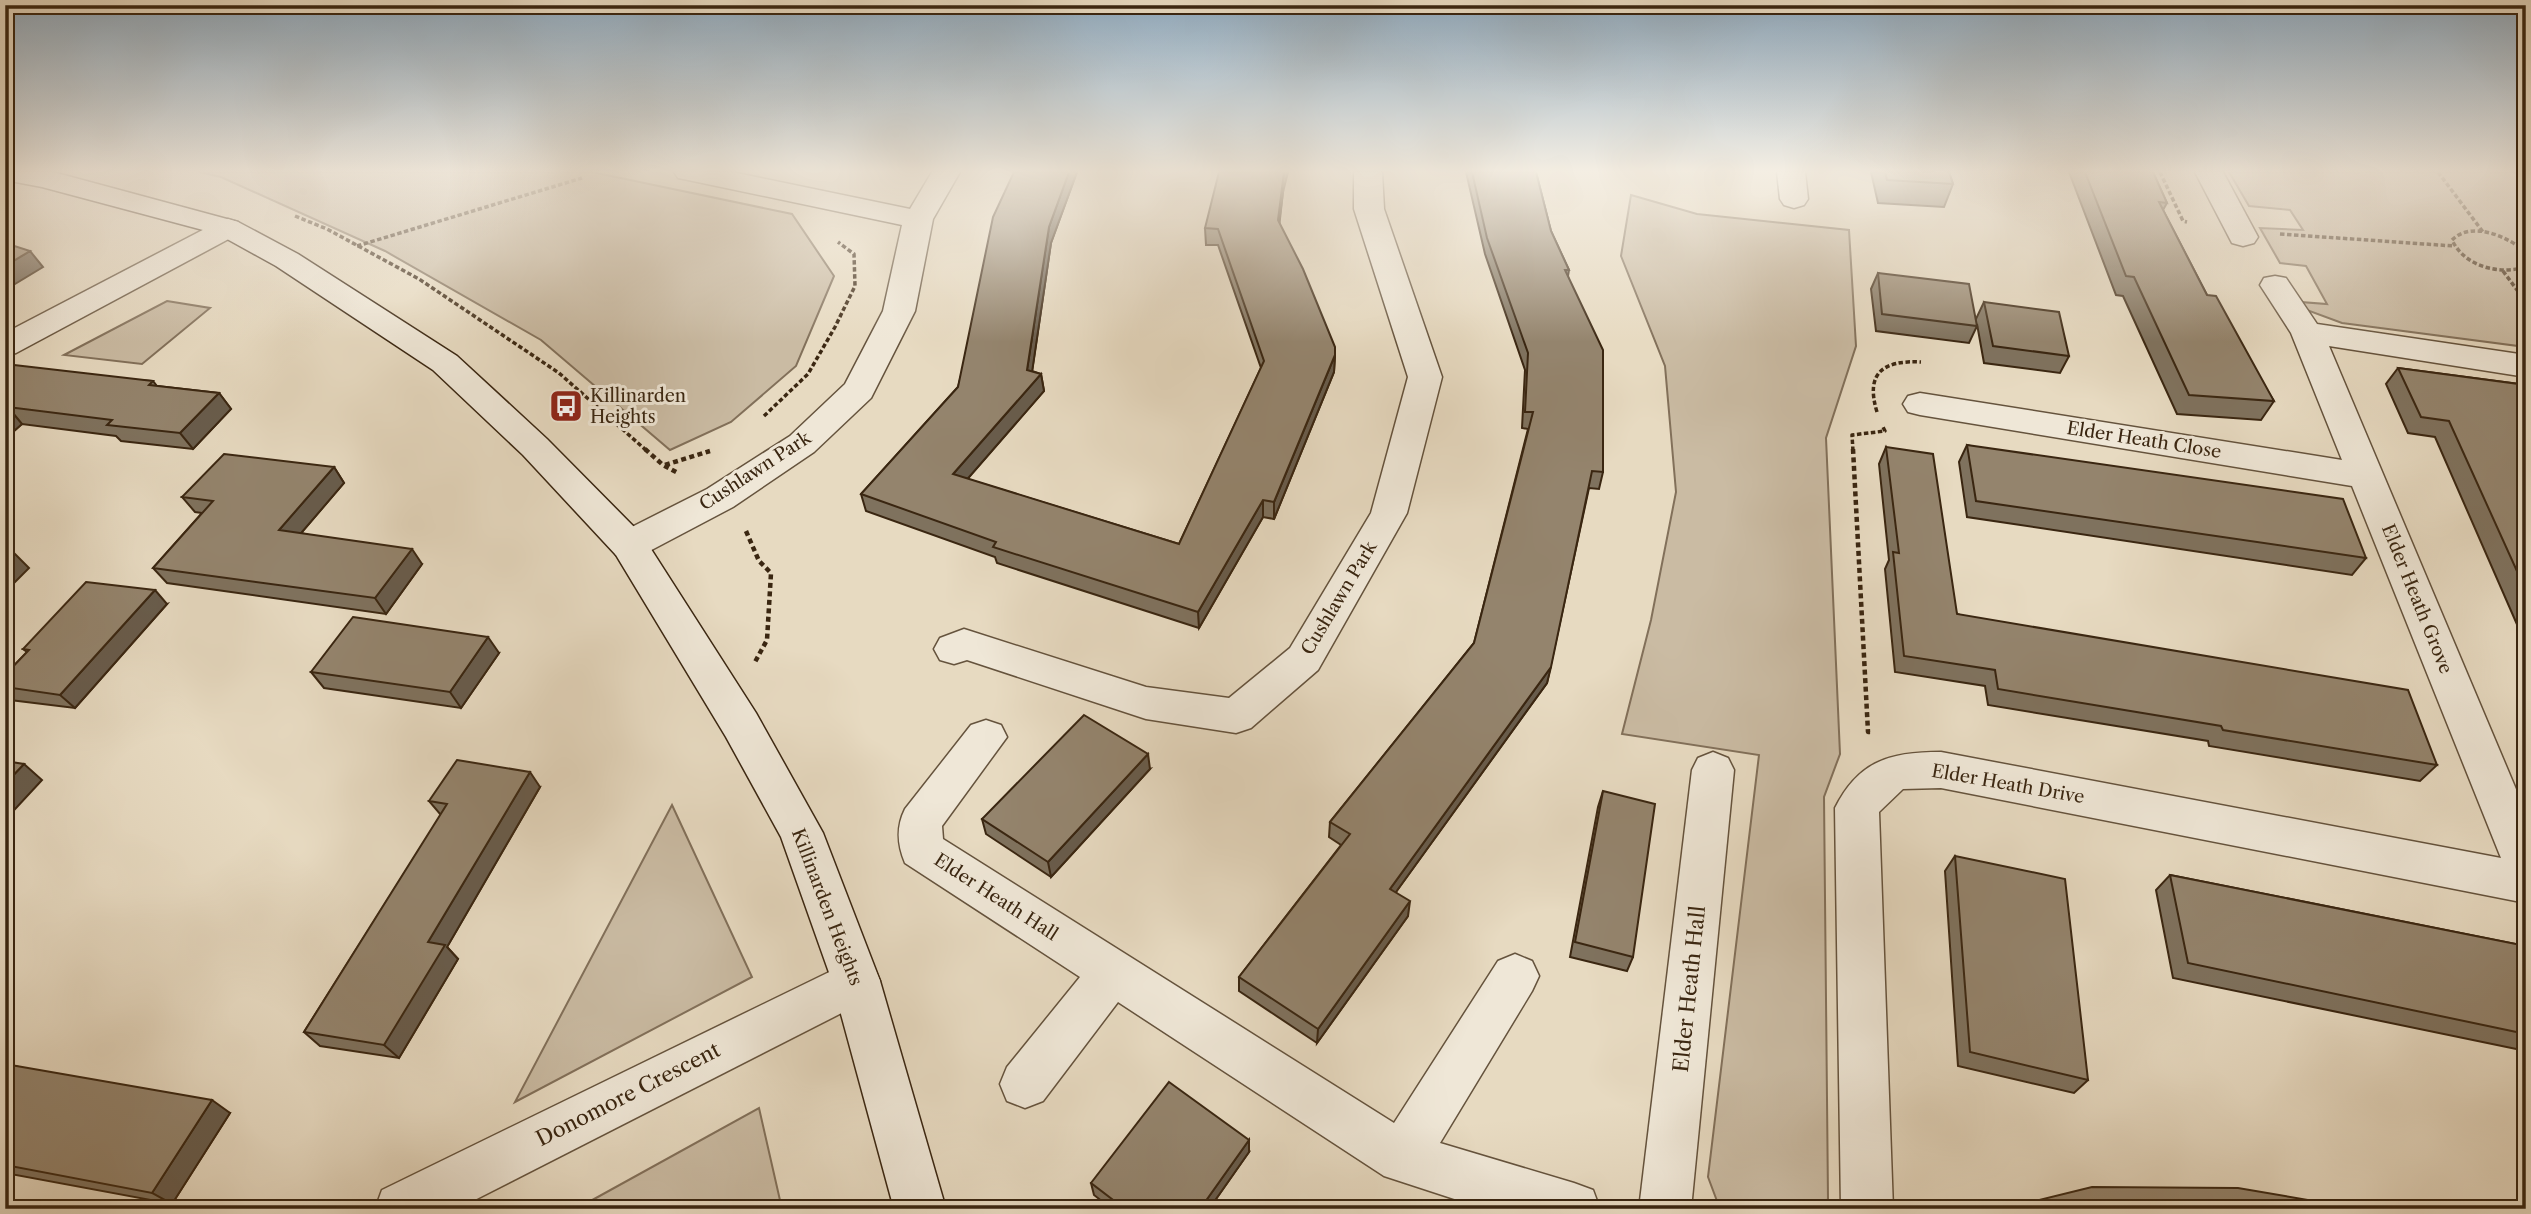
<svg xmlns="http://www.w3.org/2000/svg" width="2531" height="1214" viewBox="0 0 2531 1214" font-family="'Libre Caslon Text',serif">
  <style>
    .green { fill: #cabba3; stroke: #82705a; stroke-width: 2 }
    .lines { fill: none; stroke-linecap: round; stroke-linejoin: round }
    .street-casing { stroke: #65533d; stroke-width: 3 }
    .secondary-casing { stroke: #3a2611; stroke-width: 3 }
    .path-far1 { stroke: #3a2611; stroke-width: 3.5; stroke-dasharray: 4.5 2.5; stroke-linecap: butt }
    .path { stroke: #3a2611; stroke-width: 4.5; stroke-dasharray: 5 3.5; stroke-linecap: butt }
    .street { fill: #efe7d7; fill-rule: evenodd }
    .secondary { fill: #efe7d7; fill-rule: evenodd }
    .wall { fill: #7f725e; stroke: #3a2611; stroke-width: 2 }
    .shaded-wall { fill: #685c4c; stroke: #3a2611; stroke-width: 2 }
    .building { fill: #94846d; stroke: #3a2611; stroke-width: 2 }
    .labels { text-anchor: middle; dominant-baseline: central; stroke-width: 6; stroke-linejoin: round; paint-order: stroke }
    .poi-label { font-size: 18px; fill: #3a2611; stroke: #efe7d7; text-anchor: start }
    .street-label { font-size: 18px; fill: #3a2611; stroke: #efe7d7 }
    .near-street-label { font-size: 21px; fill: #3a2611; stroke: #efe7d7 }
  </style>
  <rect width="100%" height="100%" fill="#e7dac1"/>
  <filter id="stains"><feTurbulence type="fractalNoise" baseFrequency=".00286" numOctaves="4"/><feColorMatrix values="0 0 0 0 .2 0 0 0 0 .09 0 0 0 0 .02 0 0 0 .5 -.17"/></filter>
  <radialGradient id="worn" r=".72"><stop offset=".6" stop-color="#630" stop-opacity="0"/><stop offset="1" stop-color="#630" stop-opacity=".3"/></radialGradient>
  <!-- green -->
  <g class="green">
    <polygon points="199,172 592,172 792,214 834,276 796,366 731,422 670,450 541,340 385,251 221,177"/>
    <polygon points="2229,172 2526,172 2526,347 2342,323 2304,309 2300,302 2327,304 2306,266 2280,263 2260,228 2303,230 2290,210 2249,206"/>
    <polygon points="1631,195 1697,214 1849,230 1856,346 1826,438 1840,754 1824,797 1828,1199 1816,1209 1720,1209 1708,1177 1759,755 1622,734 1651,620 1676,492 1665,366 1621,256"/>
    <polygon points="167,301 210,308 142,364 64,355"/>
    <polygon points="672,805 752,977 515,1102"/>
    <polygon points="759,1108 782,1209 576,1209"/>
  </g>
  <g class="lines">
    <defs>
      <g id="street">
        <polygon points="674,172 732,172 910,209 932,172 960,172 933,219 915,311 871,398 814,452 733,507 642,555 629,558 616,555 610,545 616,535 707,489 790,436 845,384 883,311 902,225 688,180 678,178"/>
        <polygon points="1354,172 1382,172 1384,209 1442,377 1407,513 1318,670 1251,728 1236,733 1146,719 967,660 954,664 940,660 934,649 940,638 964,629 1146,687 1229,698 1290,648 1371,513 1408,377 1354,209"/>
        <polygon points="1777,172 1805,172 1808,199 1804,205 1794,208 1784,205 1780,199"/>
        <polygon points="2195,172 2223,172 2258,237 2254,243 2243,246 2232,243"/>
        <polygon points="228,219 238,222 243,228 238,234 16,353 5,356 5,333 218,222"/>
        <path d="M2275 276 2286 278 2317 324 2526 355V377L2329 346 2526 813V903L1941 788 1903 789 1879 812 1893 1209H1841L1835 808C1859 760 1891 752 1941 752L2501 858 2352 486 1920 415 1908 412 1903 404 1908 396 1920 393 2342 460 2291 333 2260 285 2264 278Z"/>
        <path d="M986 720 1001 725 1007 737 942 826 943 839 1394 1123 1498 961 1515 954 1532 961 1539 976 1532 991 1440 1143 1574 1183 1593 1190 1600 1209H1485L1384 1176 1118 1002 1043 1101 1025 1108 1007 1101 1000 1084 1007 1067 1080 977 905 863C897 844 896 827 905 809L971 725Z"/>
        <polygon points="1713,752 1728,758 1734,770 1691,1209 1639,1209 1692,770 1698,758"/>
        <polygon points="856,959 873,965 880,981 873,997 457,1209 375,1209 382,1190"/>
      </g>
      <polygon id="secondary" points="5,172 53,172 238,222 298,254 457,356 547,439 642,535 756,713 823,833 880,981 946,1209 894,1209 832,981 781,837 726,737 616,555 523,455 433,370 276,266 218,234 42,187 5,180"/>
    </defs>
    <!-- street casing -->
    <use href="#street" class="street-casing"/>
    <!-- secondary casing -->
    <use href="#secondary" class="secondary-casing"/>
    <!-- path-far1 -->
    <g class="path-far1">
      <polyline points="2160,172 2183,221 2187,222"/>
      <polyline points="2438,172 2483,232"/>
      <polyline points="295,216 327,229 419,279 559,373 647,451"/>
      <polyline points="2280,234 2454,246"/>
      <polyline points="357,246 582,178"/>
      <path d="M2526 252C2508 237 2472 220 2452 240 2465 267 2499 275 2526 267"/>
      <polyline points="2503,271 2526,302"/>
      <path d="M1877 412C1865 373 1883 360 1921 362"/>
      <polyline points="764,416 808,374 835,327 855,286 854,254 838,242"/>
      <polyline points="1853,451 1852,435 1885,431 1883,427"/>
    </g>
    <!-- path -->
    <g class="path">
      <polyline points="645,449 663,465 678,473"/>
      <polyline points="1853,449 1868,732 1871,732"/>
      <polyline points="665,465 710,451"/>
      <polyline points="746,531 759,561 771,573 767,640 755,662"/>
    </g>
    <!-- street -->
    <use href="#street" class="street"/>
    <!-- secondary -->
    <use href="#secondary" class="secondary"/>
  </g>
  <!-- wall -->
  <g class="wall">
    <polygon points="1014,172 1077,172 1051,243 1032,371 1041,374 1044,391 967,479 1179,544 1261,368 1218,245 1206,245 1205,228 1283,192 1279,223 1335,355 1334,372 1274,519 1263,517 1199,628 997,563 995,557 866,511 861,494 958,387"/>
    <polygon points="1466,172 1536,172 1551,231 1569,270 1568,276 1603,472 1599,489 1589,488 1547,683 1396,892 1408,916 1317,1043 1239,991 1239,977 1341,845 1329,837 1330,822 1474,643 1528,429 1522,428 1525,370 1485,254"/>
    <polygon points="1871,172 1949,172 1953,184 1944,207 1878,203"/>
    <polygon points="2069,172 2153,172 2167,203 2163,210 2207,295 2274,401 2261,420 2177,414 2123,296 2116,295"/>
    <polygon points="1878,273 1976,319 1984,302 2069,356 2060,373 1984,363 1977,324 1977,326 1969,343 1876,331 1871,289"/>
    <polygon points="2398,368 2526,385 2526,645 2435,437 2408,433 2386,384"/>
    <polygon points="5,372 153,381 157,386 219,393 231,409 193,449 121,441 116,436 22,424 5,439"/>
    <polygon points="1967,445 2366,558 2352,575 1967,517 1959,462"/>
    <polygon points="1886,447 1957,614 2437,765 2420,781 2209,746 2208,741 1988,705 1985,686 1895,672 1885,569 1889,560 1879,464"/>
    <polygon points="334,467 344,483 301,533 422,564 386,614 167,583 153,568 202,513 195,512 182,497"/>
    <polygon points="167,604 75,708 10,700 5,695 5,675 27,652 23,649"/>
    <polygon points="499,653 461,708 324,688 311,672"/>
    <polygon points="2526,729 2526,741 2522,732"/>
    <polygon points="1150,769 1051,877 986,834 982,819"/>
    <polygon points="540,787 447,947 458,959 399,1058 320,1046 304,1032 441,815 429,801"/>
    <polygon points="1603,791 1633,957 1627,971 1570,957 1598,807"/>
    <polygon points="1955,856 2088,1080 2074,1093 1958,1066 1945,871"/>
    <polygon points="2170,875 2526,946 2526,1051 2173,978 2156,890"/>
    <polygon points="5,1064 230,1113 172,1204 5,1173"/>
    <polygon points="1249,1152 1209,1209 1112,1209 1094,1195 1091,1183"/>
  </g>
  <!-- shaded-wall -->
  <g class="shaded-wall">
    <polygon points="1069,172 1077,172 1051,243 1030,386 1027,370 1049,227"/>
    <polygon points="1284,172 1288,172 1283,192 1278,237 1278,220"/>
    <polygon points="30,251 43,267 5,290 5,266"/>
    <polygon points="1335,355 1334,372 1274,519 1274,502"/>
    <polygon points="1041,374 1044,391 957,491 953,474"/>
    <polygon points="219,393 231,409 193,449 180,433"/>
    <polygon points="8,407 22,424 5,439 5,409"/>
    <polygon points="334,467 344,483 290,546 279,530"/>
    <polygon points="1263,500 1263,517 1199,628 1198,612"/>
    <polygon points="412,549 422,564 386,614 375,598"/>
    <polygon points="13,552 29,568 5,592 5,560"/>
    <polygon points="155,590 167,604 75,708 60,695"/>
    <polygon points="488,637 499,653 461,708 450,692"/>
    <polygon points="1551,667 1547,683 1388,903 1390,889"/>
    <polygon points="1148,754 1150,769 1051,877 1048,862"/>
    <polygon points="24,764 42,780 5,820 5,784"/>
    <polygon points="530,772 540,787 447,947 458,959 399,1058 384,1045 428,942"/>
    <polygon points="1410,901 1408,916 1317,1043 1318,1029"/>
    <polygon points="212,1100 230,1113 172,1204 152,1193"/>
    <polygon points="1249,1140 1249,1152 1209,1209 1200,1209"/>
  </g>
  <!-- building -->
  <g class="building">
    <polygon points="1014,172 1069,172 1049,227 1027,370 1041,374 953,474 1179,544 1264,361 1218,229 1205,228 1219,172 1284,172 1278,220 1303,269 1335,347 1335,355 1274,502 1263,500 1198,612 993,547 996,542 861,494 958,387 993,217"/>
    <polygon points="1472,172 1536,172 1551,231 1569,270 1565,270 1603,350 1603,472 1592,471 1551,667 1390,889 1410,901 1318,1029 1239,977 1350,834 1330,822 1474,643 1533,412 1525,412 1528,353 1487,238"/>
    <polygon points="1885,172 1949,172 1953,184 1887,180"/>
    <polygon points="2085,172 2153,172 2167,203 2159,202 2207,295 2216,296 2274,401 2189,395 2134,277 2126,276"/>
    <polygon points="5,243 30,251 5,266"/>
    <polygon points="1878,273 1969,284 1977,326 1882,314"/>
    <polygon points="1984,302 2059,312 2069,356 1993,346"/>
    <polygon points="14,365 153,381 149,385 219,393 180,433 107,425 112,420 8,407 5,409 5,372"/>
    <polygon points="2398,368 2526,385 2526,591 2449,421 2421,417"/>
    <polygon points="1967,445 2343,499 2366,558 1976,501"/>
    <polygon points="1886,447 1933,454 1957,614 2408,690 2437,765 2223,730 2221,726 1998,689 1995,670 1904,656 1893,552 1899,553"/>
    <polygon points="224,454 334,467 279,530 412,549 375,598 153,568 213,501 182,497"/>
    <polygon points="5,551 13,552 5,560"/>
    <polygon points="86,582 155,590 60,695 5,687 5,675 29,650 23,649"/>
    <polygon points="353,617 488,637 450,692 311,672"/>
    <polygon points="1084,715 1148,754 1048,862 982,819"/>
    <polygon points="457,760 530,772 428,942 445,945 384,1045 304,1032 447,804 429,801"/>
    <polygon points="5,761 24,764 5,784"/>
    <polygon points="1603,791 1655,804 1633,957 1575,942"/>
    <polygon points="1955,856 2065,879 2088,1080 1970,1052"/>
    <polygon points="2170,875 2526,946 2526,1034 2188,963"/>
    <polygon points="5,1064 212,1100 152,1193 5,1165"/>
    <polygon points="1169,1082 1249,1140 1200,1209 1125,1209 1091,1183"/>
    <polygon points="2092,1187 2238,1188 2360,1209 2003,1209"/>
  </g>
  <!-- sky -->
  <linearGradient id="sky" x2="0" y2="1"><stop stop-color="#90abc0"/><stop offset="0.5" stop-color="#f4eee3"/><stop offset="1" stop-color="#f4eee3" stop-opacity="0"/></linearGradient>
  <rect width="2531" height="342" fill="url(#sky)"/>
  <!-- icons -->
  <defs>
    <symbol id="bus-square" viewBox="-11 -11 22 22"><rect x="-9" y="-9" width="18" height="18" rx="4" fill="#8f2418" stroke="#efe7d7"/><path d="M-5-6H5V4H4V6H2V4H-2V6H-4V4H-5ZM-3.5-4V0h7V-4ZM-3.5 1.2v1.5H-2V1.2ZM2 1.2v1.5H3.5V1.2Z" fill="#fff"/></symbol>
  </defs>
  <g fill-rule="evenodd">
    <use href="#bus-square" x="547" y="387" width="38" height="38"/>
  </g>
  <g class="labels">
    <!-- poi labels -->
    <g class="poi-label">
      <text x="590" y="396">Killinarden<tspan x="590" dy="21">Heights</tspan></text>
    </g>
    <!-- street labels -->
    <g class="street-label">
      <text transform="translate(2144 440) rotate(9)">Elder Heath Close</text>
      <text transform="translate(755 471) rotate(-33)">Cushlawn Park</text>
      <text transform="translate(1339 598) rotate(-59)">Cushlawn Park</text>
      <text transform="translate(2417 599) rotate(68)">Elder Heath Grove</text>
      <text transform="translate(2008 784) rotate(10)">Elder Heath Drive</text>
      <text transform="translate(996 897) rotate(33)">Elder Heath Hall</text>
      <text transform="translate(827 907) rotate(69)">Killinarden Heights</text>
    </g>
    <!-- near-street labels -->
    <g class="near-street-label">
      <text transform="translate(1689 989) rotate(-84)">Elder Heath Hall</text>
      <text transform="translate(628 1094) rotate(-27)">Donomore Crescent</text>
    </g>
  </g>
  <!-- margin -->
  <rect width="2531" height="1214" fill="none" stroke="#e7dac1" stroke-width="28"/>
  <rect x="7" y="7" width="2517" height="1200" fill="none" stroke="#3a2611" stroke-width="3.5"/>
  <rect x="14" y="14" width="2503" height="1186" fill="none" stroke="#3a2611" stroke-width="2"/>
  <rect width="100%" height="100%" filter="url(#stains)"/>
  <rect width="100%" height="100%" fill="url(#worn)"/>
</svg>
